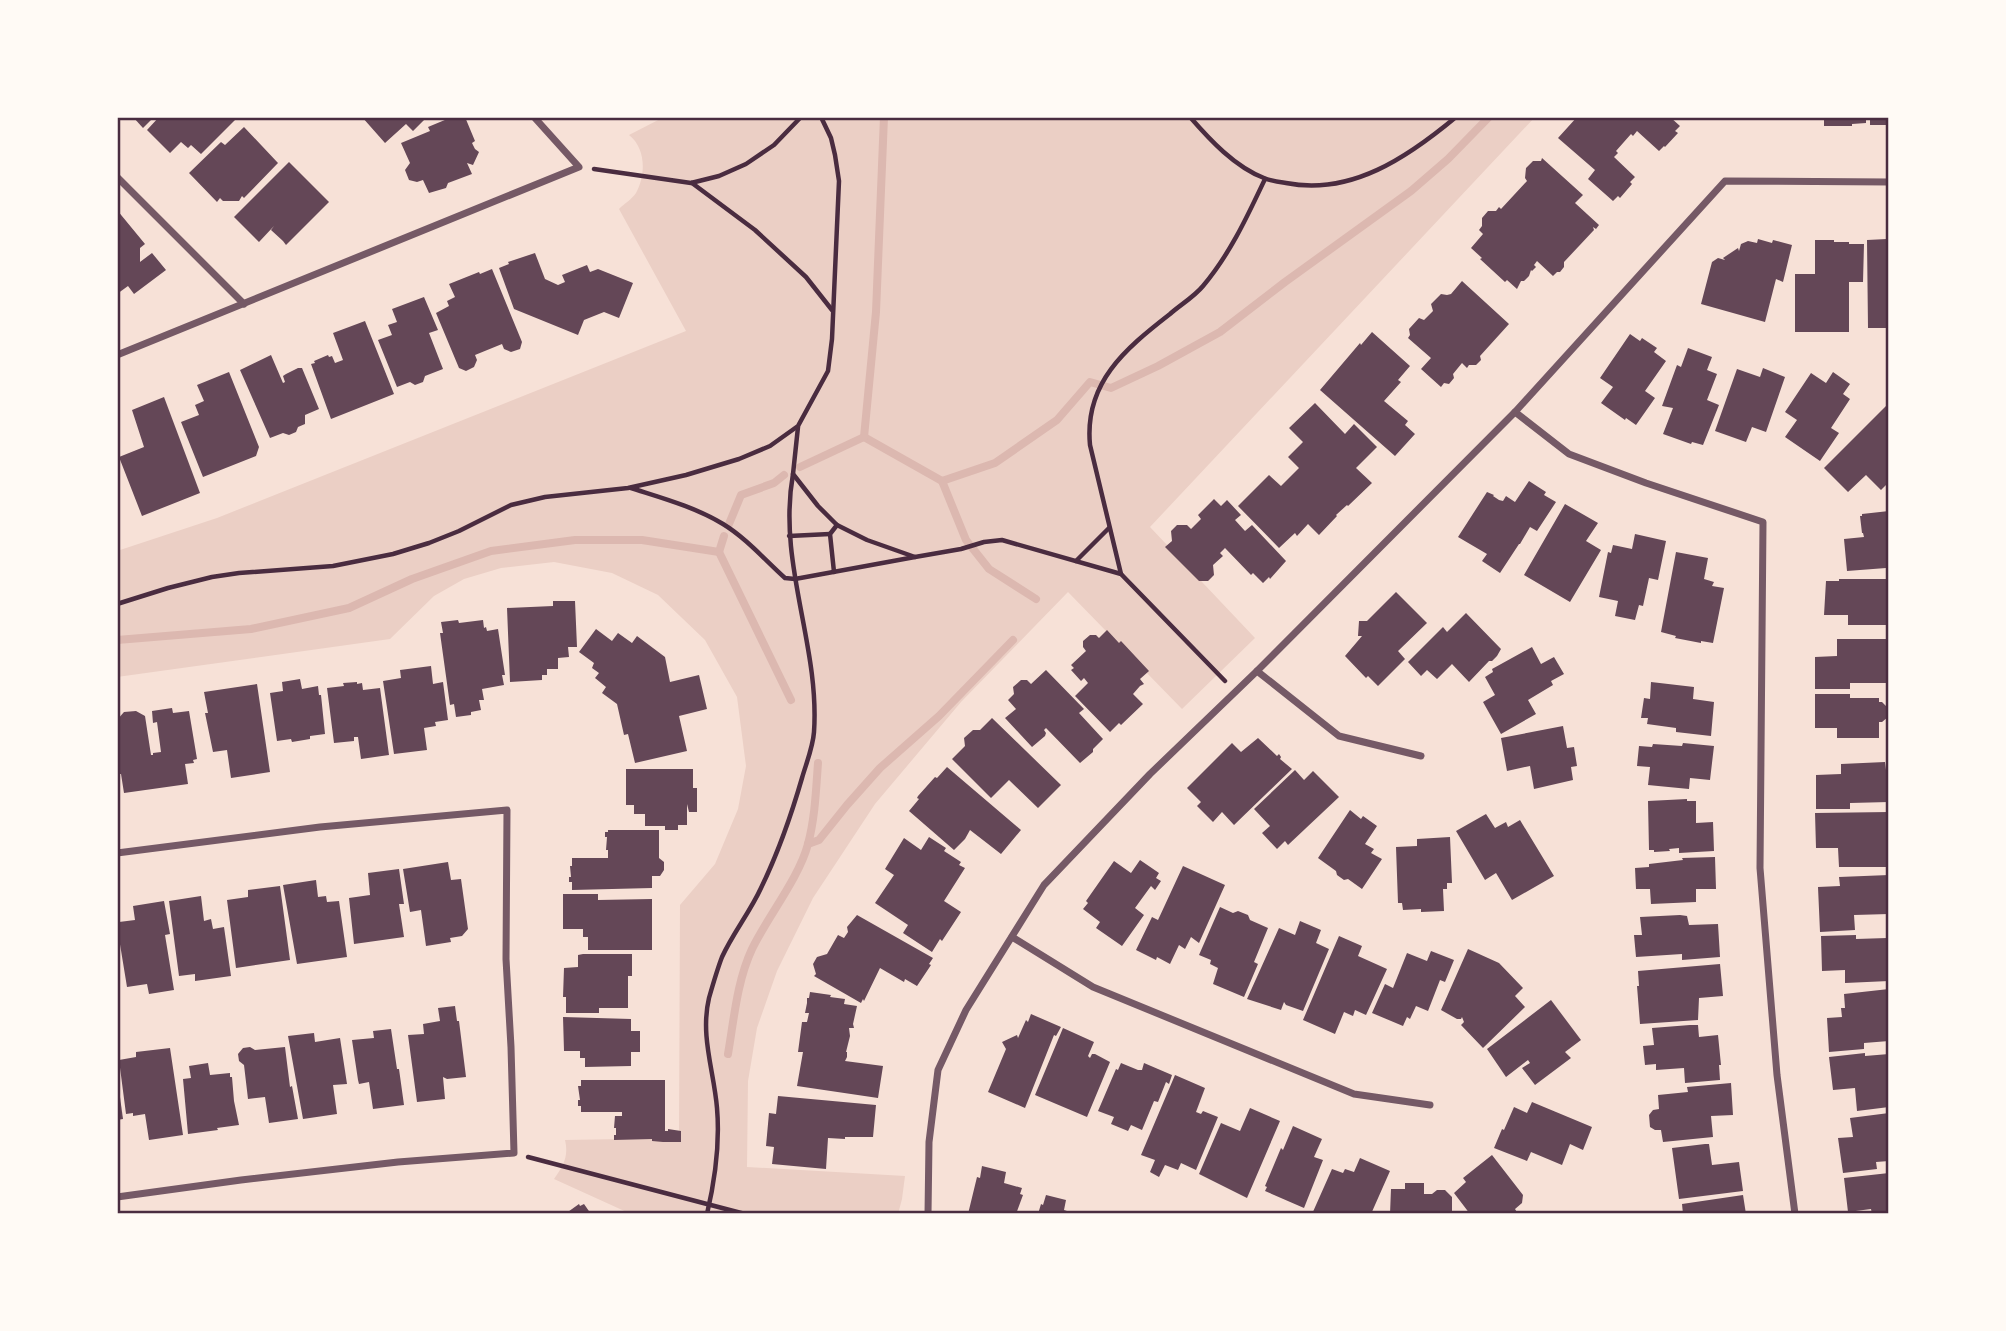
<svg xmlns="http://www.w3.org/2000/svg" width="2006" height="1331" viewBox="0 0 2006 1331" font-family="Lora,serif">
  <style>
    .green { fill: #ebcfc5 }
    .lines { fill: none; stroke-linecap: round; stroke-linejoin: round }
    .stream { stroke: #dcb8b0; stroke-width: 8 }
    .building { fill: #644757 }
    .path { stroke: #4a2c40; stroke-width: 4.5 }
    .minor { stroke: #755966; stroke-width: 7 }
    .neatline { fill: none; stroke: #4a2c40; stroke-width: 2.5 }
  </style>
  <rect width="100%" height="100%" fill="#f7e1d7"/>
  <!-- green -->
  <path class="green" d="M664 117H1535L1150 527 1255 638 1182 709 1068 592 961 702 875 804 813 898 777 971 757 1028 748 1081 747 1167 905 1176 902 1199 898 1214H631L554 1179C563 1166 569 1157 565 1140L679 1138 680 905 715 864 738 809 746 766 737 697 705 640 658 595 612 573 554 562 501 568 464 579 434 596 390 639 117 677V551L217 518 686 331 619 209C624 204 632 199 636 193 646 175 646 148 629 135Z"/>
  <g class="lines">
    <!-- stream -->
    <g class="stream">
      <polyline points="864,437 942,481 995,463 1057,420 1090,382 1111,388 1158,366 1220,332 1285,282 1411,191 1448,159 1489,117"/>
      <polyline points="864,437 876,312 884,117"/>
      <polyline points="800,467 864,437"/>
      <polyline points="942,481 966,540 989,569 1036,599"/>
      <polyline points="729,524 741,495 774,483 784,475"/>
      <polyline points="719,552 791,700"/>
      <polyline points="117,640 251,629 349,608 412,579 491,551 575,540 642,540 719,552 724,536"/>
      <polyline points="808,844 819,840 847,805 880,768 939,716 1013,640"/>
      <path d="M728 1054C734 1019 737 981 752 949 768 916 799 878 808 844 815 818 816 790 818 763"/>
    </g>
  </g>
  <!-- building -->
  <g class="building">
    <polygon points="133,117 154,117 143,128"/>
    <polygon points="159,117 238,117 201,154 191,145 188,148 181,142 170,153 147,130"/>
    <polygon points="362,117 427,117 413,131 406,124 385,143"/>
    <polygon points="452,117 465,117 475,141 472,143 475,149 479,152 473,165 467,163 472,174 448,183 446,188 429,193 423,180 417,182 409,180 405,170 410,163 401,143 430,131 428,127"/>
    <polygon points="1577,117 1670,117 1680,126 1675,131 1678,133 1665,147 1664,146 1659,151 1637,131 1633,136 1631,134 1616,151 1618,153 1614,157 1635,177 1630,182 1632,184 1620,198 1618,196 1613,201 1588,179 1595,170 1558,138"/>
    <polygon points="1824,117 1866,117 1866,123 1852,124 1852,126 1824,126"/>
    <rect x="1870" y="117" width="19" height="8"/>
    <polygon points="244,127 278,163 244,198 242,196 239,201 223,201 220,198 217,202 189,173 221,142 225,145"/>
    <polygon points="1542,158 1583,195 1575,203 1599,225 1596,229 1593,227 1594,230 1564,262 1564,267 1560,272 1557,272 1553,276 1537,261 1534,265 1536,267 1532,271 1531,270 1529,276 1524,281 1521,281 1517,289 1507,280 1505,282 1480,259 1482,258 1471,248 1483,234 1479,230 1482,226 1482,218 1488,211 1496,211 1499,207 1501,209 1527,181 1525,178 1526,168 1533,161 1541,161"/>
    <polygon points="289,162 329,202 286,245 283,241 271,230 274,226 259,242 234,217"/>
    <polygon points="117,210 145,244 140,248 140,262 152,253 166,270 134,294 128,286 117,294"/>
    <polygon points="1758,239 1772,243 1773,240 1792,245 1783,282 1776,279 1765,322 1701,304 1712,262 1718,258 1725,260 1723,258 1738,248 1739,251 1741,244 1748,241 1757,243"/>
    <polygon points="1887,239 1887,242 1889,242 1889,328 1868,328 1867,240"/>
    <polygon points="1815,240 1834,240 1834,242 1849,242 1849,244 1864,244 1863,282 1849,282 1849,332 1795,332 1795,274 1815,274"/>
    <polygon points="535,253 545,279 558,285 565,282 562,275 587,265 590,272 598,269 633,283 619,318 604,312 584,320 578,335 514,309 499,268 509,264 508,262"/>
    <polygon points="492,269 522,342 520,349 511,352 504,349 502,344 475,355 477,360 474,367 466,371 459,368 436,313 449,306 447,301 455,297 449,284 479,272 480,274"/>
    <polygon points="1462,281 1509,324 1480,356 1481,360 1476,365 1469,365 1467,368 1462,363 1453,374 1454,378 1449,384 1444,383 1441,387 1421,369 1431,358 1408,338 1410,335 1409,329 1419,318 1424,320 1433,311 1431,304 1441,294 1447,295 1451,294"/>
    <polygon points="424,297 438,330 429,333 443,369 425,376 423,382 415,385 410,382 397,387 378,340 392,335 388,325 397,322 392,309"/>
    <polygon points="365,321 394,394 331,419 311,364 315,363 314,361 328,355 329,357 332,356 335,363 343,360 333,333"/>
    <polygon points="1372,332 1410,366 1398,380 1401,382 1384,401 1408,421 1405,425 1415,434 1395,456 1320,390 1360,343 1361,345"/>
    <polygon points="1630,334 1640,341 1642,338 1657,348 1654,352 1666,361 1645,391 1655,398 1636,425 1626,418 1625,420 1601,403 1613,387 1600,378"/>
    <polygon points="1688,348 1712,357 1707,370 1717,374 1707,400 1719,405 1703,445 1692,442 1691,444 1663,434 1673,408 1662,406 1677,365 1681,367"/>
    <polygon points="271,355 283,383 285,382 283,376 286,374 298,368 302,368 319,409 305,415 305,424 298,427 296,432 289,435 283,433 270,438 240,370"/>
    <polygon points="1763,368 1785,377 1766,432 1752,427 1746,442 1715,431 1737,369 1760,377"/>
    <polygon points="229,372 259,447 256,456 203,477 181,422 199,415 195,405 204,401 197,385"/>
    <polygon points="1833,372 1850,384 1843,394 1850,399 1831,428 1839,433 1820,461 1785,437 1797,420 1785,412 1811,373 1826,383"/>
    <polygon points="164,397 200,493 142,516 119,457 144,447 132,410"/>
    <polygon points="1315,403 1345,434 1354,424 1377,447 1356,468 1372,483 1348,506 1347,505 1336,515 1337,516 1319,535 1308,524 1297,536 1295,533 1279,548 1238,506 1269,475 1281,486 1299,468 1288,457 1303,442 1289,428"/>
    <polygon points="1886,406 1889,408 1889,482 1881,490 1866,475 1848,492 1824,468"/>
    <polygon points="1529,481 1546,492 1544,495 1556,502 1537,531 1530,527 1520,544 1519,544 1500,573 1482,561 1487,554 1458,537 1487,492 1494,495 1493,496 1499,500 1503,501 1506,496 1515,502"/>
    <polygon points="1214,499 1221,506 1227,500 1241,515 1235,520 1245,531 1252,525 1286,561 1270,579 1269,577 1263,583 1253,573 1251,575 1225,548 1220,553 1223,556 1213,565 1214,575 1208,581 1199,581 1165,547 1172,541 1171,531 1177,525 1187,525 1191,529 1201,519 1198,515"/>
    <polygon points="1565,504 1598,523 1586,541 1601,550 1570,602 1524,575"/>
    <polygon points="1889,511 1889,571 1886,571 1886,568 1847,571 1844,539 1864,537 1863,533 1862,533 1860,516 1862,516 1862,514"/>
    <polygon points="1635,534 1666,541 1658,580 1649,578 1643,606 1639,605 1635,620 1615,616 1618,601 1599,597 1608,552 1611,553 1613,545 1632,549"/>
    <polygon points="1676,552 1708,558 1704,579 1714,582 1712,586 1724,588 1713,643 1701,641 1701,643 1675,638 1676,636 1661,632"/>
    <polygon points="1839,579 1889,579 1889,625 1848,625 1848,615 1824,615 1826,581 1839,581"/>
    <polygon points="1396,592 1427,623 1398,651 1405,659 1378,686 1368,676 1366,678 1345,656 1362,636 1358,636 1359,621 1367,621"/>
    <polygon points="553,601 575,601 577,647 568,647 569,657 558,658 558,669 547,669 547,675 542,675 542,680 510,682 507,608 553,606"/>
    <polygon points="1466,613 1501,649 1497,656 1492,661 1489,661 1469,682 1452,664 1437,679 1427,670 1421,676 1408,662 1443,627 1447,632"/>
    <polygon points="458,620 459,623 483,620 484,628 486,627 487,631 498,629 505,675 502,675 504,685 482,689 484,700 479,700 481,710 471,712 471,715 456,717 454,704 450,705 440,633 443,633 441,622"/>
    <polygon points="596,629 612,641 618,633 632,643 637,636 665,657 670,682 699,675 707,709 679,716 687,751 635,763 628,734 624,735 617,704 602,693 606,687 595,678 599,673 592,668 594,663 579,652"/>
    <polygon points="1107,630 1119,643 1121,641 1149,671 1140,679 1144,684 1140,686 1133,694 1143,704 1121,725 1119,723 1110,732 1075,696 1088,683 1084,678 1081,681 1071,670 1074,668 1071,665 1086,651 1083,647 1083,641 1090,635 1096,635 1099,638"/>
    <polygon points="1837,639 1888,639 1889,683 1850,683 1850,689 1815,689 1815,657 1837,656"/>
    <polygon points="1532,647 1541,664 1554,657 1564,674 1551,681 1553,685 1528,700 1536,714 1501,734 1483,702 1495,695 1485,677 1493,672 1492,669"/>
    <polygon points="431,666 433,684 443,682 448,720 435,722 436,726 424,728 427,750 394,754 383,681 401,678 400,670"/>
    <polygon points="1046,670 1084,709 1079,713 1103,739 1093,749 1093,752 1080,763 1046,728 1044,730 1046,733 1045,736 1032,747 1005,718 1016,709 1008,700 1014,694 1013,687 1021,680 1027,680 1031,684"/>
    <polygon points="300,679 302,689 318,686 319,695 321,695 325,734 310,736 310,739 292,742 291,739 277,741 270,693 283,691 282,682"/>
    <polygon points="357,682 357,684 362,683 363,690 380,688 389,755 361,759 358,737 354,737 354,741 334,743 327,688 344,686 343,683"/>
    <polygon points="1651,682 1694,687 1693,699 1714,702 1711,736 1676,732 1676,728 1647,724 1648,718 1641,718 1644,698 1650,699"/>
    <polygon points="257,684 270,772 231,778 227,750 213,752 205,713 208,713 204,692"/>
    <polygon points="1815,694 1850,694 1850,698 1879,698 1879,702 1882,702 1888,708 1888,717 1882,722 1879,722 1879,738 1837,738 1837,728 1815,728"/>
    <polygon points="172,708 173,713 189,711 197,759 193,760 194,763 185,764 188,784 124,793 121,774 117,774 117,720 124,712 136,711 145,716 151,755 153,755 153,753 161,752 157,722 153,723 152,711"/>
    <polygon points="992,718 1061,785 1038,808 1009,780 991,798 952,759 965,746 964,738 973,730 980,730"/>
    <polygon points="1563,726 1567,748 1574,747 1577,766 1571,767 1573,780 1534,789 1530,766 1507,771 1501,738"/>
    <polygon points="1258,738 1277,756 1279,754 1281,757 1280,759 1292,769 1234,825 1222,812 1213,822 1197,806 1201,802 1187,788 1232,743 1241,752"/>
    <polygon points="1683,743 1714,746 1710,780 1690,778 1689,789 1648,785 1650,767 1637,766 1639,746 1652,747 1653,744 1682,746"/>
    <polygon points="1885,762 1886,770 1889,769 1889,802 1850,803 1850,809 1816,809 1816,775 1841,774 1841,764"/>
    <polygon points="947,767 1021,830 1001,854 970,830 965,839 954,850 909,811 919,799 917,798 918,796 935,777 937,778"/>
    <polygon points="626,769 693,769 693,788 697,788 697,812 689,812 687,804 687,825 678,825 678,830 665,830 665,826 645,826 645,814 634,814 634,805 626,805"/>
    <polygon points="1295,770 1304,780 1313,771 1339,797 1288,845 1285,841 1277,849 1262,833 1270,826 1254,809"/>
    <polygon points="1687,799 1687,801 1696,801 1696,823 1713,822 1714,851 1679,853 1679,848 1669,849 1670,851 1654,852 1654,850 1649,850 1648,801"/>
    <polygon points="1350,810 1361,819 1363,816 1377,826 1365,844 1374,849 1371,853 1382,859 1362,889 1348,879 1344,880 1337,875 1336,871 1318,858"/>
    <polygon points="1889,812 1889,867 1839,867 1838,848 1816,848 1815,813"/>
    <polygon points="1486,814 1495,828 1506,822 1508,827 1520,820 1554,876 1512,900 1496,873 1485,880 1456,831"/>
    <polygon points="608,830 659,830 659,858 664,862 664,870 660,876 652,876 652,888 572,890 572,882 569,882 569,877 571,877 570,866 572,866 572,858 608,858 608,850 606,850 607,837 605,837 605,832 608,832"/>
    <polygon points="929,837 946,848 944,851 961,862 959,865 965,868 944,901 961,912 942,941 940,939 932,952 903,933 908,925 875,903 894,875 885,869 904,838 921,850"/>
    <polygon points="1450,837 1452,883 1447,883 1447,889 1443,889 1444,911 1421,912 1421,909 1403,910 1402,903 1398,903 1396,847 1417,846 1417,839"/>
    <polygon points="1715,857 1716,889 1696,889 1696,902 1651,904 1650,889 1636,889 1635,868 1649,867 1649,864 1683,860 1682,858"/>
    <polygon points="1140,860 1159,873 1156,878 1161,881 1155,890 1151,886 1135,908 1144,915 1122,946 1096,928 1100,922 1083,909 1088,903 1086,901 1114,861 1131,873"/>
    <polygon points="448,862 451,880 461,879 468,929 462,936 450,938 451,942 426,946 421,910 410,912 403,869"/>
    <polygon points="1183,866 1225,885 1199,943 1191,937 1185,949 1179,945 1170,964 1157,957 1156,960 1136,950 1152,917 1158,920"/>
    <polygon points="399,869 404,904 399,904 404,937 354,944 349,898 370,895 368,873"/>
    <polygon points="1889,875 1889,914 1854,915 1855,930 1820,932 1818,887 1840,886 1839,877"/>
    <polygon points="316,880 318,897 326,896 327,902 339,901 347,957 297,964 283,885"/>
    <polygon points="280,886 290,960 236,968 227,900 248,897 248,890"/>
    <polygon points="563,894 598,894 598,900 652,899 652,950 588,950 588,937 583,937 583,929 563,929"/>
    <polygon points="201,896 204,921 211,919 213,929 224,927 231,976 195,981 195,974 179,976 169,901"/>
    <polygon points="164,901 170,934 165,935 174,990 149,994 147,984 127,987 117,926 119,926 119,922 135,920 133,906"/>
    <polygon points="1220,907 1233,913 1238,911 1248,915 1250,920 1268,928 1254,962 1258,964 1244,997 1213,984 1218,968 1210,964 1211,960 1199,955"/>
    <polygon points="857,915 933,958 929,964 931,965 917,986 905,979 904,982 880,968 864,1001 863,999 861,1003 814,976 816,974 813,964 817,957 827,954 838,935 844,938 848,932 847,927"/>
    <polygon points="1680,915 1687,916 1689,925 1718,924 1720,957 1682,960 1682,954 1636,957 1634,935 1642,935 1640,917"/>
    <polygon points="1300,921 1321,930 1316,943 1329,949 1303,1011 1286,1005 1284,1002 1281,1010 1247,999 1279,928 1295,935"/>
    <polygon points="1856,935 1856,939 1887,938 1889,981 1845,983 1845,970 1822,971 1821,936"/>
    <polygon points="1339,936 1362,946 1358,956 1387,969 1366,1015 1355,1010 1353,1016 1344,1012 1335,1034 1303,1020"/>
    <polygon points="1468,949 1499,963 1523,988 1515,996 1525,1007 1483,1048 1461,1025 1464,1022 1462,1017 1461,1019 1457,1019 1441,1010"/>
    <polygon points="1431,951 1454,960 1445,982 1440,980 1428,1011 1416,1006 1410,1019 1407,1017 1403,1026 1372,1013 1385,984 1393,988 1407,953 1427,961"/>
    <polygon points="583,954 632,954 632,976 628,976 628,1008 599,1008 599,1013 566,1013 566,997 563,997 564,968 578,967 578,955"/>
    <polygon points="1720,964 1723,996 1699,998 1698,1020 1640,1024 1637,986 1639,986 1638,971"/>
    <polygon points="1889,989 1889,1041 1864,1043 1864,1049 1829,1052 1827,1018 1842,1017 1841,1008 1845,1008 1844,994"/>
    <polygon points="810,992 831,995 830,997 845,999 844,1004 857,1006 853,1024 854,1028 849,1028 850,1036 846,1052 847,1052 847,1057 845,1061 883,1066 878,1098 797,1086 803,1052 798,1052 802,1022 807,1022 809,1013 805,1013 807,1003 807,998 809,998"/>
    <polygon points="1551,1000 1581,1040 1565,1052 1571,1058 1535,1085 1522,1068 1530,1063 1528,1060 1506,1077 1487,1049"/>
    <polygon points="455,1006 457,1021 459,1021 466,1077 447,1079 443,1077 445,1099 417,1102 408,1035 424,1034 423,1024 440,1021 438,1008"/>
    <polygon points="1031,1014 1061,1027 1056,1036 1054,1035 1025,1108 988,1092 1006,1049 1002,1042 1017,1035 1018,1038 1026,1020 1028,1022"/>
    <polygon points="563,1017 631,1019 631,1031 640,1031 640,1052 631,1052 631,1066 585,1067 585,1058 580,1058 580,1051 564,1051"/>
    <polygon points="1690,1025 1698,1025 1699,1037 1718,1035 1721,1065 1719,1065 1720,1080 1685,1083 1684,1068 1656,1070 1656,1064 1645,1065 1643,1046 1654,1045 1652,1028"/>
    <polygon points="1063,1028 1094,1042 1088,1056 1090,1058 1092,1054 1095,1054 1110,1062 1087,1117 1035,1095"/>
    <polygon points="391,1029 397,1069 399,1069 404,1105 373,1109 369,1082 359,1084 358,1080 352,1040 374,1038 373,1031"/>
    <polygon points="314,1033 315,1042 340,1038 347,1084 333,1085 337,1114 303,1119 288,1036"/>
    <polygon points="250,1047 255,1050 285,1047 290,1087 292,1086 298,1119 269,1123 265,1097 248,1099 244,1065 239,1061 238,1054 243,1048"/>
    <polygon points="170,1048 183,1135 149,1140 145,1114 133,1116 133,1113 126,1114 119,1060 136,1057 136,1052"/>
    <polygon points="1865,1053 1865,1056 1889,1054 1889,1107 1857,1111 1855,1088 1833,1090 1829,1057"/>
    <polygon points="208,1063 210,1075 230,1073 230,1077 232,1077 234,1101 239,1125 217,1128 218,1130 188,1134 183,1079 191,1078 189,1066"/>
    <polygon points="1121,1063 1138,1070 1142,1070 1144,1063 1172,1075 1169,1084 1166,1082 1158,1102 1154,1101 1142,1130 1131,1125 1128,1131 1111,1124 1114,1117 1098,1111 1116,1069 1118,1070"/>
    <polygon points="1175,1075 1205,1088 1196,1112 1201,1114 1203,1111 1218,1117 1196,1170 1181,1163 1178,1170 1165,1165 1159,1177 1150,1172 1155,1160 1141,1155"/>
    <polygon points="581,1080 665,1080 665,1131 668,1131 668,1129 681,1131 681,1142 663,1142 652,1141 652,1139 614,1140 614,1135 616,1135 616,1128 614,1128 615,1116 622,1116 622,1112 581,1112 581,1106 578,1106 578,1100 580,1100 578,1086 581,1086"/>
    <polygon points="1731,1083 1733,1115 1711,1116 1713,1137 1663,1142 1661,1130 1655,1130 1650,1127 1649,1115 1653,1110 1659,1109 1658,1095 1688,1092 1687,1087"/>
    <polygon points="117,1090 119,1090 123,1119 117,1120"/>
    <polygon points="778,1096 876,1105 873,1137 845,1137 845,1139 828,1138 826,1169 772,1164 774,1147 766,1146 769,1113 776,1114"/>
    <polygon points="1532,1102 1592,1127 1583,1150 1570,1144 1562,1165 1531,1152 1527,1161 1494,1148 1502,1129 1504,1130 1514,1107 1527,1113"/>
    <polygon points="1250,1108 1280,1121 1247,1198 1199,1174 1221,1123 1240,1131"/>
    <polygon points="1889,1113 1889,1161 1876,1162 1877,1169 1843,1173 1838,1138 1853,1137 1850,1118"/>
    <polygon points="1293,1126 1322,1139 1314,1157 1323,1160 1304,1208 1265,1191 1267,1187 1265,1186 1281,1148 1283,1150"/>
    <polygon points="1705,1144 1709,1144 1712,1165 1739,1162 1743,1191 1679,1199 1672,1148"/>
    <polygon points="1492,1155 1523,1195 1522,1203 1515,1209 1518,1214 1470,1214 1454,1193 1466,1182 1463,1178"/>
    <polygon points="1360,1158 1390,1171 1371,1214 1312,1214 1332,1169 1343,1173 1345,1169 1354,1172"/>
    <polygon points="982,1166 1006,1172 1004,1183 1022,1188 1020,1194 1023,1195 1016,1214 968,1214 977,1177 980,1178"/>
    <polygon points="1889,1173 1889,1214 1872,1214 1871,1209 1848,1212 1844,1178"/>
    <polygon points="1405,1183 1424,1183 1424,1194 1432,1194 1437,1190 1445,1190 1452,1197 1452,1214 1390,1214 1391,1189 1405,1189"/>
    <polygon points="1046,1195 1066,1200 1064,1210 1076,1214 1038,1214 1041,1204 1043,1205"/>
    <polygon points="1743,1195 1746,1214 1683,1214 1682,1204"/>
    <polygon points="579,1204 580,1206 584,1204 591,1214 565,1214"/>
  </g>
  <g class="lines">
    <!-- path -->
    <g class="path">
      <path d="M1190 117C1210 140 1235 167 1264 178 1271 181 1279 182 1286 183 1351 196 1408 157 1456 117"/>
      <polyline points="594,169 691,183 719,176 746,164 774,145 801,117"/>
      <polyline points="692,183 755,230 806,277 832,310"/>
      <polyline points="798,427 793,474 818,506 837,525 867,540 915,557 961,549 984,542 1002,540 1121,574 1225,681"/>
      <path d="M631 488C662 498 695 507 723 524 746 538 765 560 785 578L795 579 915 557"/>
      <polyline points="789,536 830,534"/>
      <polyline points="1076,561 1109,528"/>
      <polyline points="834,572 830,534 837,525"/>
      <path d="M1121 574 1090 445C1084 383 1125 349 1170 314 1180 305 1194 297 1203 286 1230 254 1247 217 1265 179"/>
      <polyline points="117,604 168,588 212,577 239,573 333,566 393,554 429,543 459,531 511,505 545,497 628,488 686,475 739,459 770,446 798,426 828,371 832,339 839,181 835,155 831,138 821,117"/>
      <polyline points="528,1157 745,1214"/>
      <path d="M707 1214C715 1180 720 1143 717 1108 714 1071 700 1036 709 998 713 984 717 970 722 957 733 933 750 912 761 888 778 853 791 816 802 778 806 764 813 747 814 732 820 645 777 563 793 474"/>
    </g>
    <!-- minor -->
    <g class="minor">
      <polyline points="117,177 244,304"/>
      <polyline points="117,355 579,167 534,117"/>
      <polyline points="1515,412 1569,454 1646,483 1763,522 1760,868 1777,1075 1795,1214"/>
      <polyline points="1257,671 1339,736 1421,756"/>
      <polyline points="117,853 320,827 507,810 506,959 511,1047 514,1153 398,1162 241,1180 117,1197"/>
      <polyline points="1012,937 1093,987 1354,1094 1430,1105"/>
      <polyline points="928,1214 929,1142 938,1070 966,1010 1044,885 1150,774 1257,671 1515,412 1725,181 1889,182"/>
    </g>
  </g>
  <!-- border -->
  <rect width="2006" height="1331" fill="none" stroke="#fffaf5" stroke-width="238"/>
  <rect x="119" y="119" width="1768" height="1093" class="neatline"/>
</svg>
